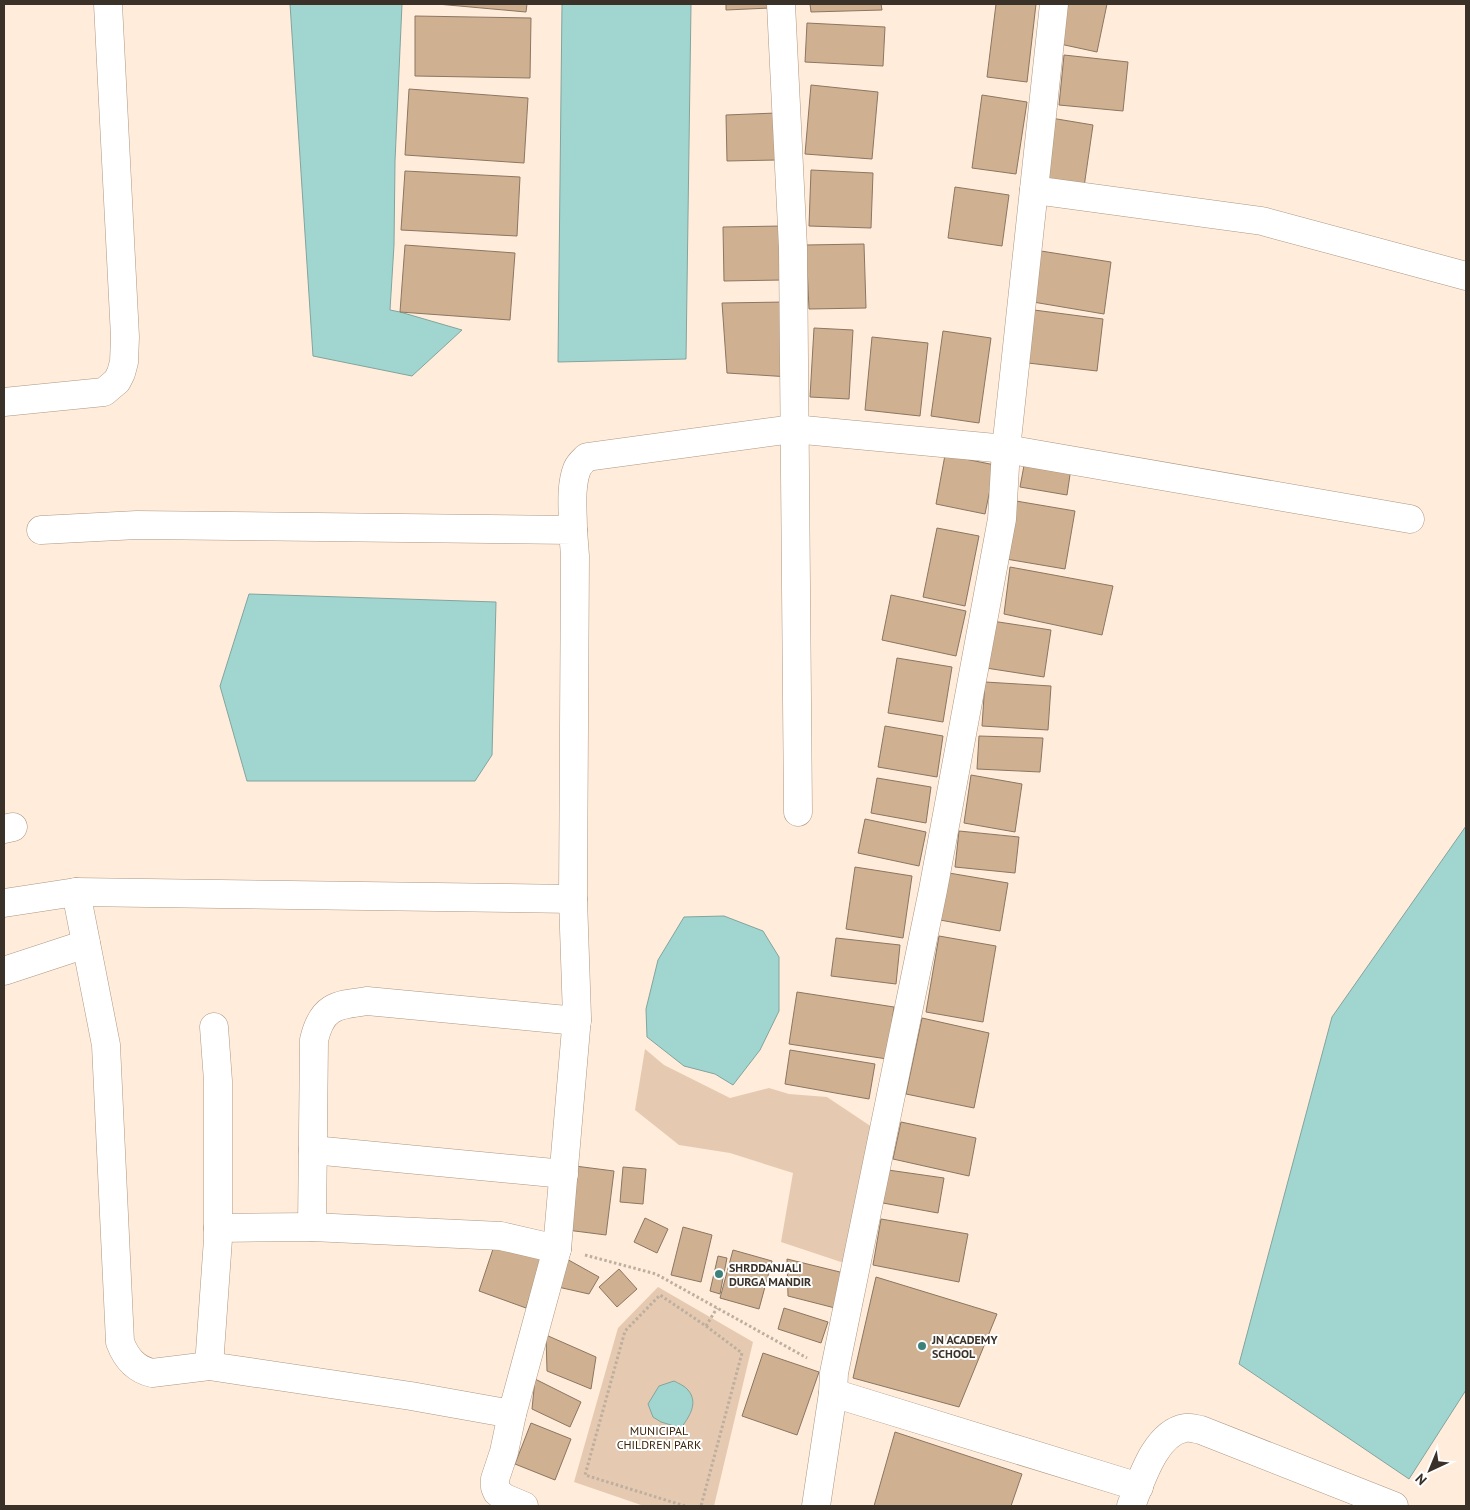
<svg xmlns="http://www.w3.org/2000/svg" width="1470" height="1510" viewBox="0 0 1470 1510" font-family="'PT Sans',sans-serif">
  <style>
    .green { fill: #e5cab1 }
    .water { fill: #a1d6d0; stroke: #82a49e }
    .building { fill: #cfb091; stroke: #8b7662 }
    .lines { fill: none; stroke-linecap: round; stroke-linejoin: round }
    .minor-casing { stroke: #ad9782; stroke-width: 29 }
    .path { stroke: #bdae9f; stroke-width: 3; stroke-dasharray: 2.5 2.5; stroke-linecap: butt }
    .minor { stroke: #fff; stroke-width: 28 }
    .poi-dot { fill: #3c827b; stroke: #fff; stroke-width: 2 }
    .labels { text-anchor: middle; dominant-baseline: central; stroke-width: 4; stroke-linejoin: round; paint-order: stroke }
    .poi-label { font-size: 12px; font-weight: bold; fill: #3a3128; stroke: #fff; text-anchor: start }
    .park-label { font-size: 12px; fill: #3b240b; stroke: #fff }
  </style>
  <rect width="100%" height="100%" fill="#ffecda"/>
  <!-- green -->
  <g class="green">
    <polygon points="645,1049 664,1065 730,1098 769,1088 789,1094 827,1097 872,1127 844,1263 781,1242 793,1173 730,1153 679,1145 635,1110"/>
    <polygon points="658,1287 753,1342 714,1506 644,1506 574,1482 618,1328"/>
  </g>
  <!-- water -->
  <g class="water">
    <polygon points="290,4 402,4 395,161 394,245 390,310 400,312 462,330 412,376 313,356"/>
    <polygon points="562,4 691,4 686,359 558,362"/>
    <polygon points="249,594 496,602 492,755 475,781 247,781 220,686"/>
    <polygon points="1466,826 1466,1390 1409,1479 1239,1364 1332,1017"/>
    <polygon points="724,916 763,931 779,957 779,1011 760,1050 733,1085 715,1074 684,1066 647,1037 646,1009 658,960 684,917"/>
    <path d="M674 1381C678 1383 685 1386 688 1390 699 1403 689 1417 681 1428L661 1422 653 1417 648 1404 659 1386Z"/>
  </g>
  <!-- building -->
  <g class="building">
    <polygon points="437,4 527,4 526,12"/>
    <polygon points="726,4 770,4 770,8 726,10"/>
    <polygon points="810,4 881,4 882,10 811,12"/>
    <polygon points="996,4 1036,4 1027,82 987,77"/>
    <polygon points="1068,4 1107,4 1097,52 1060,44"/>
    <polygon points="415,16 531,18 530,78 415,76"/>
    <polygon points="807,23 885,27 883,66 805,62"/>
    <polygon points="1064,55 1128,62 1123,111 1059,105"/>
    <polygon points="811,85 878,92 872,159 805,154"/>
    <polygon points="409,89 528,98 524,163 405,155"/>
    <polygon points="982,95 1027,102 1016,174 972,168"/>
    <polygon points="776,113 777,160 727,161 726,115"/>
    <polygon points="1051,118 1093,125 1084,187 1042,181"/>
    <polygon points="811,170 873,173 871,228 809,226"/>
    <polygon points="405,171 520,177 517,236 401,230"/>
    <polygon points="955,187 1009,195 1002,246 948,238"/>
    <polygon points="782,226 783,280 724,281 723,227"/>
    <polygon points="864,244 866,308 809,309 806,245"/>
    <polygon points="405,245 515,253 510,320 400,312"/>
    <polygon points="1041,251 1111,262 1104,314 1033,302"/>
    <polygon points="785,302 790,377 727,373 722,303"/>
    <polygon points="1034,310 1103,319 1097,371 1028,363"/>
    <polygon points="814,328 853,330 849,399 810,397"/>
    <polygon points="943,331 991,338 979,423 931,416"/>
    <polygon points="872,337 928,343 920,416 865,410"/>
    <polygon points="945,455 995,465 985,514 936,504"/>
    <polygon points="1025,460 1071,468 1067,495 1020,487"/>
    <polygon points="1016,501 1075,511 1065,569 1006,559"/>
    <polygon points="937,528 979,536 965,606 923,597"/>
    <polygon points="1010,567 1113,586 1102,635 1004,614"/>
    <polygon points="891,595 966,611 956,656 882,640"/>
    <polygon points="992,621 1051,630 1044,677 986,668"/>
    <polygon points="897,658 952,667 943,722 888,713"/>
    <polygon points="985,682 1051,686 1048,730 982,726"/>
    <polygon points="885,726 943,736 937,777 878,767"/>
    <polygon points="979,736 1043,738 1040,772 977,769"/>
    <polygon points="971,775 1022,784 1015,832 964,823"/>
    <polygon points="877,778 931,787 926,823 871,813"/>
    <polygon points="865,819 926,832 919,866 858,853"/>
    <polygon points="959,831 1019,837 1015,873 955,867"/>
    <polygon points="855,867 912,876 903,938 846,929"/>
    <polygon points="949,873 1008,883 1000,931 940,920"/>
    <polygon points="939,936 996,946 983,1022 926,1012"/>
    <polygon points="836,938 900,945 896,984 831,976"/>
    <polygon points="797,992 894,1007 887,1059 789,1044"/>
    <polygon points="922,1018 989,1033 974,1108 906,1094"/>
    <polygon points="790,1050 875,1064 869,1099 785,1084"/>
    <polygon points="901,1122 976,1138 969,1176 893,1159"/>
    <polygon points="575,1166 614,1171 606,1235 567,1230"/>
    <polygon points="623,1167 646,1169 643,1204 620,1202"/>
    <polygon points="888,1170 944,1178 938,1213 883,1203"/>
    <polygon points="645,1218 668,1229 657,1253 634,1242"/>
    <polygon points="881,1219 968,1234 959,1282 873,1265"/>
    <polygon points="683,1227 712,1235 701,1282 671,1275"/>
    <polygon points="496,1240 543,1257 526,1308 479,1291"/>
    <polygon points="733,1250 772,1261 759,1309 720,1298"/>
    <polygon points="718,1256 727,1258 720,1294 710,1291"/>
    <polygon points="565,1258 599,1277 589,1294 558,1287"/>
    <polygon points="787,1259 844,1273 835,1308 788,1296"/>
    <polygon points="619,1269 637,1289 617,1307 599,1287"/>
    <polygon points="876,1277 997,1314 959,1407 853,1378"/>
    <polygon points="784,1308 828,1322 821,1343 778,1329"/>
    <polygon points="546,1335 596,1357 591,1389 547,1371"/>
    <polygon points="763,1353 819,1372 797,1435 742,1416"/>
    <polygon points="535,1379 581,1402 570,1427 532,1409"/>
    <polygon points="531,1423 571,1439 555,1480 515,1464"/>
    <polygon points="895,1432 1022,1474 1011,1506 874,1506"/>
  </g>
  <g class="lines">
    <defs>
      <g id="minor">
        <polyline points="781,4 793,248 798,812"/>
        <polyline points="1034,190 1262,221 1466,276"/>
        <polyline points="4,402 104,392 117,381 121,373 124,362 125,337 108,4"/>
        <polyline points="41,530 137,525 573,530 575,556 573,899 577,1017 557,1249 512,1414"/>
        <path d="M573 530C573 511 570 487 577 469 579 464 583 461 587 457L793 429 1006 449 1410 519"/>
        <polyline points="4,829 13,827"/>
        <path d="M76 892 106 1045 120 1342C126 1358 135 1369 152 1373L209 1366 411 1396 512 1414 504 1452 495 1479V1487L497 1492 505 1498 524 1506"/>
        <polyline points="4,903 76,892 573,899"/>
        <polyline points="4,971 86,944"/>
        <polyline points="313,1150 564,1174"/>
        <path d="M312 1227 314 1040C322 1006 336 1005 367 1001L577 1021"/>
        <polyline points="218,1228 312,1227 501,1236 557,1249"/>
        <polyline points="209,1366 218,1239 218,1081 214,1027"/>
        <polyline points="833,1393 1139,1487"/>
        <polyline points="816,1506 833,1393 834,1373 933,890 1002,519 1006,449 1054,4"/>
        <path d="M1131 1506C1141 1481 1155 1433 1185 1428 1190 1427 1196 1429 1201 1430L1394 1506"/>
      </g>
    </defs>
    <!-- minor casing -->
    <use href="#minor" class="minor-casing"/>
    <!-- path -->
    <g class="path">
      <polyline points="585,1255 656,1274 807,1358"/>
      <polyline points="706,1326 717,1308"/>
      <polyline points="685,1506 585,1475 625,1331 660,1295 706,1326 742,1353 701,1506"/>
    </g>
    <!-- minor -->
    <use href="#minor" class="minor"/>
  </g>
  <!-- markers -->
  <g class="poi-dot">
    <circle cx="719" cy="1274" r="5"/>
    <circle cx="922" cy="1346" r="5"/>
  </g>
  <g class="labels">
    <!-- poi labels -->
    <g class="poi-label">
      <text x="729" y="1267">SHRDDANJALI<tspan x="729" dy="14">DURGA MANDIR</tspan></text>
      <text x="932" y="1339">JN ACADEMY<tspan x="932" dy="14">SCHOOL</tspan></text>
    </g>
    <!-- park labels -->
    <g class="park-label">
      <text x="659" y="1430">MUNICIPAL<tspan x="659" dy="14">CHILDREN PARK</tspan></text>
    </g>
  </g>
  <!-- border -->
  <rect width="1470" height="1510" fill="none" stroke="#3a3128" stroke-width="10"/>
  <!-- north arrow -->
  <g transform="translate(1430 1470) rotate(224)" stroke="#ffffff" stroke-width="4" paint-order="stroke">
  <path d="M0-4L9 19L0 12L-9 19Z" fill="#3a3128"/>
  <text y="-8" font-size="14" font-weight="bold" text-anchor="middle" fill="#3a3128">N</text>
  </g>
</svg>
